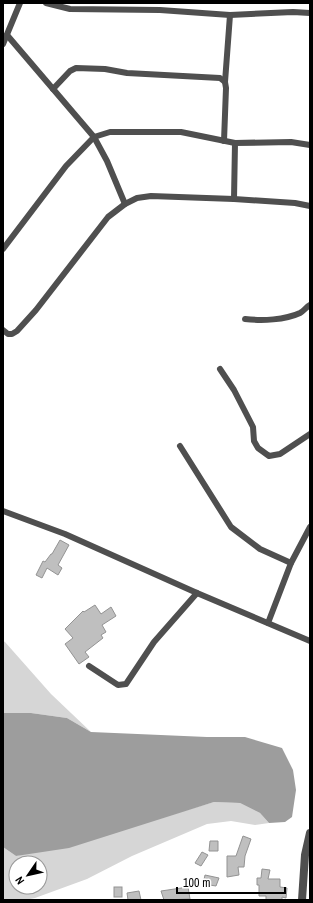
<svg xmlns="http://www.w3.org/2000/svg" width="313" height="903" viewBox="0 0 313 903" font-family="'Archivo Narrow',sans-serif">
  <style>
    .green { fill: #d6d6d6; fill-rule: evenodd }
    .water { fill: #9d9d9d }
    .building { fill: #bfbfbf; stroke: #939393 }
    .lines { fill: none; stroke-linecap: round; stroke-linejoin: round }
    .minor { stroke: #4f4f4f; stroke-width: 6 }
    .tertiary { stroke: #4f4f4f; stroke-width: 8 }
  </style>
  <rect width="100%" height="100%" fill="#fff"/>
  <!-- green -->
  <g class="green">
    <polygon points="3,641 5,642 51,694 91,732 67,718 31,713 3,713"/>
    <path d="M214 802 240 803 260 813 269 823 255 825 231 821 207 824 132 856 87 879 35 898 25 900H3V847L16 856 170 815ZM16 863H40V887H16Z"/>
  </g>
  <!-- water -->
  <polygon class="water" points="3,713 31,713 67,718 91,732 207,737 245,737 282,748 293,770 296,790 292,817 285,822 269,823 260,813 240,803 214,802 69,848 16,856 3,847"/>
  <!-- building -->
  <g class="building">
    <polygon points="60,540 69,545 58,565 62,568 58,575 47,568 42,578 36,575 43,561 45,562 51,554 52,554"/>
    <polygon points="95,605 101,614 111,607 116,616 102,625 106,632 101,635 103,638 85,652 89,657 79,664 65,644 73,638 65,629 83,611 84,612"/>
    <polygon points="243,836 251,839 245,856 244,867 238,867 239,875 227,877 227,856 236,856"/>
    <polygon points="210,841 218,841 218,851 209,851"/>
    <polygon points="202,852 208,855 201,866 195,863"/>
    <polygon points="262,869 270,870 268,879 280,879 280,887 287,888 286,898 282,897 282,900 266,900 266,896 259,896 259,885 257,885 257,878 261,878"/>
    <polygon points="205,875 219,878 216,886 203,884"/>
    <rect x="114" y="887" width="8" height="10"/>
    <polygon points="188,887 190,899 164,900 161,891"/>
    <polygon points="139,891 141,900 128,900 127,893"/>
  </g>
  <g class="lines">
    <!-- minor -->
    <g class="minor">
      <polyline points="46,3 70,9 160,10 230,15 293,12 310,13"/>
      <polyline points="7,35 94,137 107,161 125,204"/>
      <polyline points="3,44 20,3"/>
      <polyline points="225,82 230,15"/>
      <polyline points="53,89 70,71 76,68 105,69 127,73 220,78 225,82 226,88 224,141"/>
      <polyline points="234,199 235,143"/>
      <polyline points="3,249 66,166 94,137 110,132 181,132 235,143 291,142 310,145"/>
      <path d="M245 319C262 321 285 320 300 313 304 311 306 307 310 305"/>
      <polyline points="3,330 8,334 12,334 17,331 36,310 108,217 125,204 137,198 151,196 234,199 295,203 310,206"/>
      <polyline points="220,369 234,390 253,427 254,441 258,448 269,456 280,454 310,434"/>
      <polyline points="180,446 231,527 260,549 291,563"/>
      <polyline points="3,511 65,534 197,593 310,641"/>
      <polyline points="268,623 291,563 310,527"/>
      <polyline points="89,666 118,685 126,684 154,642 197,593"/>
    </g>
    <!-- tertiary -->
    <polyline class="tertiary" points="302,900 305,855 310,833"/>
  </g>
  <!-- border -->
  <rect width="313" height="903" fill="none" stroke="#000000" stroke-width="8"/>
  <!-- north arrow -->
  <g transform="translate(28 875) rotate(236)"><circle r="19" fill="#ffffff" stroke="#999999"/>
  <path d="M0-3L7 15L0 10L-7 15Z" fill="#000000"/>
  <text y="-6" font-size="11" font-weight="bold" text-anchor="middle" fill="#000000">N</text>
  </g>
  <!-- scale -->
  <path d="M177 887v6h108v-6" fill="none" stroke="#000000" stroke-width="2"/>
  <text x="183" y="887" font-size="12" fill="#000000" stroke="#ffffff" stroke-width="3" paint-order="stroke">100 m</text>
</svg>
